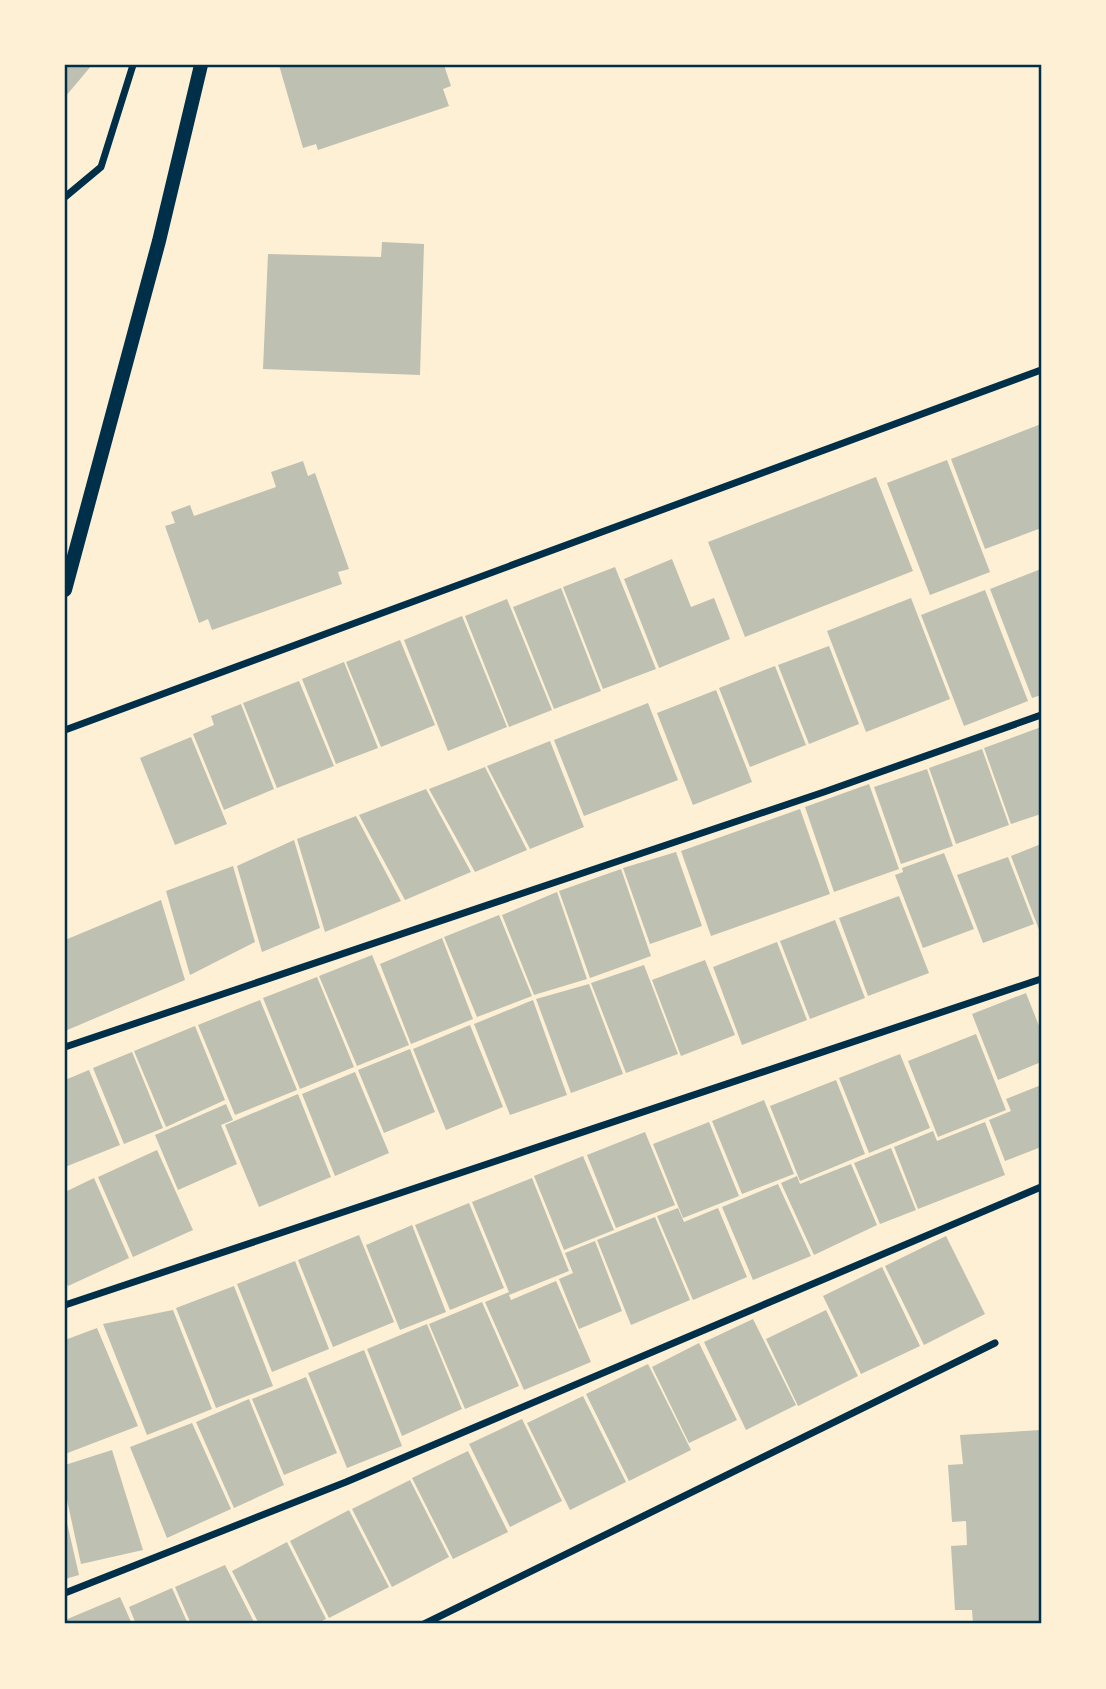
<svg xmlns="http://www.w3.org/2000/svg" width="1106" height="1689" viewBox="0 0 1106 1689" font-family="Georgia,serif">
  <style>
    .building { fill: #bec0b2 }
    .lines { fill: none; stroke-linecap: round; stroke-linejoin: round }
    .minor { stroke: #003049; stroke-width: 7 }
    .secondary { stroke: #003049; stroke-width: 14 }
    .neatline { fill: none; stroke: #003049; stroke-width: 2.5 }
  </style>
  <rect width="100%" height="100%" fill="#fdf0d5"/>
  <!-- building -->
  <g class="building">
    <polygon points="65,65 92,65 65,97"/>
    <polygon points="279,65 444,65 451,86 443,89 449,106 318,150 316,144 303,148"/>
    <polygon points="382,242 424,244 420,375 263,369 268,254 381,257"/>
    <polygon points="1041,424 1041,528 985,549 951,459"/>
    <polygon points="947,460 990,572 930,595 887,483"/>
    <polygon points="303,461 308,476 315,473 349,569 338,572 342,584 212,630 208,619 199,623 165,526 175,523 171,512 190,505 194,516 276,487 271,472"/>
    <polygon points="876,477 913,571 745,637 708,542"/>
    <polygon points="672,559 691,607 714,598 730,639 659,668 624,579"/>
    <polygon points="615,567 656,669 603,689 563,587"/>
    <polygon points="1041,569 1041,695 1032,698 990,589"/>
    <polygon points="561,588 601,691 554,709 513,607"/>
    <polygon points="985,590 1028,701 964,726 921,615"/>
    <polygon points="911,598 950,699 866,732 827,631"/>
    <polygon points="507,599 552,710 509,727 465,616"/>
    <polygon points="462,616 507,727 448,751 404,640"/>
    <polygon points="400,640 435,725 381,747 346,662"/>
    <polygon points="829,646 859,724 809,744 778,665"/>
    <polygon points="344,662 378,748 336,764 302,679"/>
    <polygon points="775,666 806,745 750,767 719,688"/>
    <polygon points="299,681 334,766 277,788 243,703"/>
    <polygon points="716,690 752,782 693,805 657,713"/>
    <polygon points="648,703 678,780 584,816 554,740"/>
    <polygon points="241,704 274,789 224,810 193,734 214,725 211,716"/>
    <polygon points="1041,727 1041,814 1011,824 984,748"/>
    <polygon points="191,737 227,824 175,845 140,758"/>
    <polygon points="550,741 584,827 530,849 487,766"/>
    <polygon points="982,749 1009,825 956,844 929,768"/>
    <polygon points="485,767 527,850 475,872 429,789"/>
    <polygon points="927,769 953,846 901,864 874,787"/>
    <polygon points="869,784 899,869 834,892 805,807"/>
    <polygon points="426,789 471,872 405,900 359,815"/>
    <polygon points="800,809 830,894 711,936 681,851"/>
    <polygon points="356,816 401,901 325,932 297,839"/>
    <polygon points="294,840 320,928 262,952 237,866"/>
    <polygon points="1041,844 1041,935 1011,856"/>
    <polygon points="676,852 702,926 650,944 623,868"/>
    <polygon points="944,853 974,929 923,948 895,875 903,872 902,868"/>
    <polygon points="1008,857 1034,924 983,943 957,875"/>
    <polygon points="233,866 255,942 190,975 166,891"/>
    <polygon points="621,869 651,956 590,978 559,891"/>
    <polygon points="557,892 587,979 534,995 502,915"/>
    <polygon points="899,896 929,973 868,996 839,918"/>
    <polygon points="161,900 185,980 65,1031 65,940"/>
    <polygon points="499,915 532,996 477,1017 444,937"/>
    <polygon points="835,920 865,998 810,1019 780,941"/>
    <polygon points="442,938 473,1019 411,1044 380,964"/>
    <polygon points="777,942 807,1020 742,1045 713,967"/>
    <polygon points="372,955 409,1045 357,1066 319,976"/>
    <polygon points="705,960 735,1035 681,1056 652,980"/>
    <polygon points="644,965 678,1054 626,1073 591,983"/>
    <polygon points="317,977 354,1067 300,1089 263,998"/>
    <polygon points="589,984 623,1074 571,1093 536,999"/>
    <polygon points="1026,993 1041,1031 1041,1062 998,1080 972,1014"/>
    <polygon points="260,1000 297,1090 235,1115 198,1025"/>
    <polygon points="533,1000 567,1095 510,1115 474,1024"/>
    <polygon points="470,1025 503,1107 446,1130 413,1049"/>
    <polygon points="195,1026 225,1100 166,1127 134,1051"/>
    <polygon points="976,1034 1006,1110 938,1137 908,1061"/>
    <polygon points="410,1049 435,1112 384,1133 358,1070"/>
    <polygon points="132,1052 163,1128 124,1144 93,1068"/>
    <polygon points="900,1054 930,1128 869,1153 839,1078"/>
    <polygon points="89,1070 120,1145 65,1167 65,1080"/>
    <polygon points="355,1072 389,1153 335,1176 302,1094"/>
    <polygon points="836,1080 865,1154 800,1181 770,1106"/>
    <polygon points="1041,1085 1041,1147 1005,1161 989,1120 1011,1111 1006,1099"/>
    <polygon points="298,1094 331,1177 259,1207 225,1125"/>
    <polygon points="764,1100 794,1174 742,1194 712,1121"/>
    <polygon points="226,1104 233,1120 221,1125 237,1164 178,1190 155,1135"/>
    <polygon points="709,1122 739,1196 683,1218 653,1144"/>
    <polygon points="985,1122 1005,1175 918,1209 894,1147 933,1131 937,1141"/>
    <polygon points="645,1132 675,1205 616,1228 587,1155"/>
    <polygon points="891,1148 916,1210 880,1224 854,1163"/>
    <polygon points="157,1150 193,1230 133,1257 98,1177"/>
    <polygon points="583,1156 614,1230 564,1250 534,1176"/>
    <polygon points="851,1164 877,1225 814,1255 781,1183 797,1176 800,1184"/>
    <polygon points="94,1178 129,1258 68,1286 65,1279 65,1192"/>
    <polygon points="532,1178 569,1271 509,1295 511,1300 556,1281 591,1362 524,1390 485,1302 509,1292 472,1202"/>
    <polygon points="778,1184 811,1256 753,1280 722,1207"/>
    <polygon points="469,1203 504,1288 450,1310 415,1225"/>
    <polygon points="678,1208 684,1222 718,1208 747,1277 693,1300 657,1216"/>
    <polygon points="655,1217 690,1300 631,1325 597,1240"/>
    <polygon points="412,1225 446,1312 400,1330 366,1245"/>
    <polygon points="359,1235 394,1322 333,1347 298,1260"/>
    <polygon points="946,1236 985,1314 924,1345 885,1266"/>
    <polygon points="595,1241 622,1311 579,1329 559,1279 573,1273 565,1253"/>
    <polygon points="295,1261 329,1349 272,1372 237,1284"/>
    <polygon points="882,1267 920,1346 861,1374 823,1296"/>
    <polygon points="234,1286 273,1386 216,1408 176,1308"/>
    <polygon points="482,1302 519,1386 465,1409 429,1324"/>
    <polygon points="173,1310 212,1409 147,1435 103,1324"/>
    <polygon points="826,1310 858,1376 798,1406 766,1339"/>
    <polygon points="753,1319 796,1405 746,1430 704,1342"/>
    <polygon points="427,1324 462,1409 402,1436 367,1349"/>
    <polygon points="97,1328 138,1426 65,1454 65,1340"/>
    <polygon points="699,1343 737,1420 689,1443 652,1367"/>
    <polygon points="364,1350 402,1446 347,1468 308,1373"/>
    <polygon points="648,1364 691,1450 629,1481 586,1394"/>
    <polygon points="306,1377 337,1453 284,1475 252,1399"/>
    <polygon points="583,1396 626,1482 570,1510 527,1423"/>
    <polygon points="249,1399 284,1485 234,1508 196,1422"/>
    <polygon points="522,1419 562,1501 510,1527 469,1444"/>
    <polygon points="192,1423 231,1509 167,1538 130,1447"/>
    <polygon points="1041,1430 1041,1624 973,1624 972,1610 955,1610 951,1546 967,1545 966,1521 952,1522 948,1465 963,1464 960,1435"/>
    <polygon points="112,1450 143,1550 81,1564 65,1491 65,1465"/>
    <polygon points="468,1451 508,1532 453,1559 412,1478"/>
    <polygon points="410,1480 449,1557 392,1587 352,1509"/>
    <polygon points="349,1510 389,1587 329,1618 290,1541"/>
    <polygon points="65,1514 79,1575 65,1579"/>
    <polygon points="287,1542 326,1619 316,1624 259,1624 232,1571"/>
    <polygon points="225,1565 255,1624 191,1624 175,1587"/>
    <polygon points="172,1588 188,1624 136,1624 129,1607"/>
    <polygon points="120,1597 132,1624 65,1624 65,1620"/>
  </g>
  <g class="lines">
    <!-- minor -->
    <g class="minor">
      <polyline points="65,197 101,167 133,65"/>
      <polyline points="65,730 1041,370"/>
      <polyline points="65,1047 824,792 1041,715"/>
      <polyline points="65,1305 1041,979"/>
      <polyline points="65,1593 346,1482 1041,1187"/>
      <polyline points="424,1624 995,1343"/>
    </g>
    <!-- secondary -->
    <polyline class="secondary" points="65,590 159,241 201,65"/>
  </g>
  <!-- border -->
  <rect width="1106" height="1689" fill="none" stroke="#fdf0d5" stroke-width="133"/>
  <rect x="66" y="66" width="974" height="1556" class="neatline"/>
</svg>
